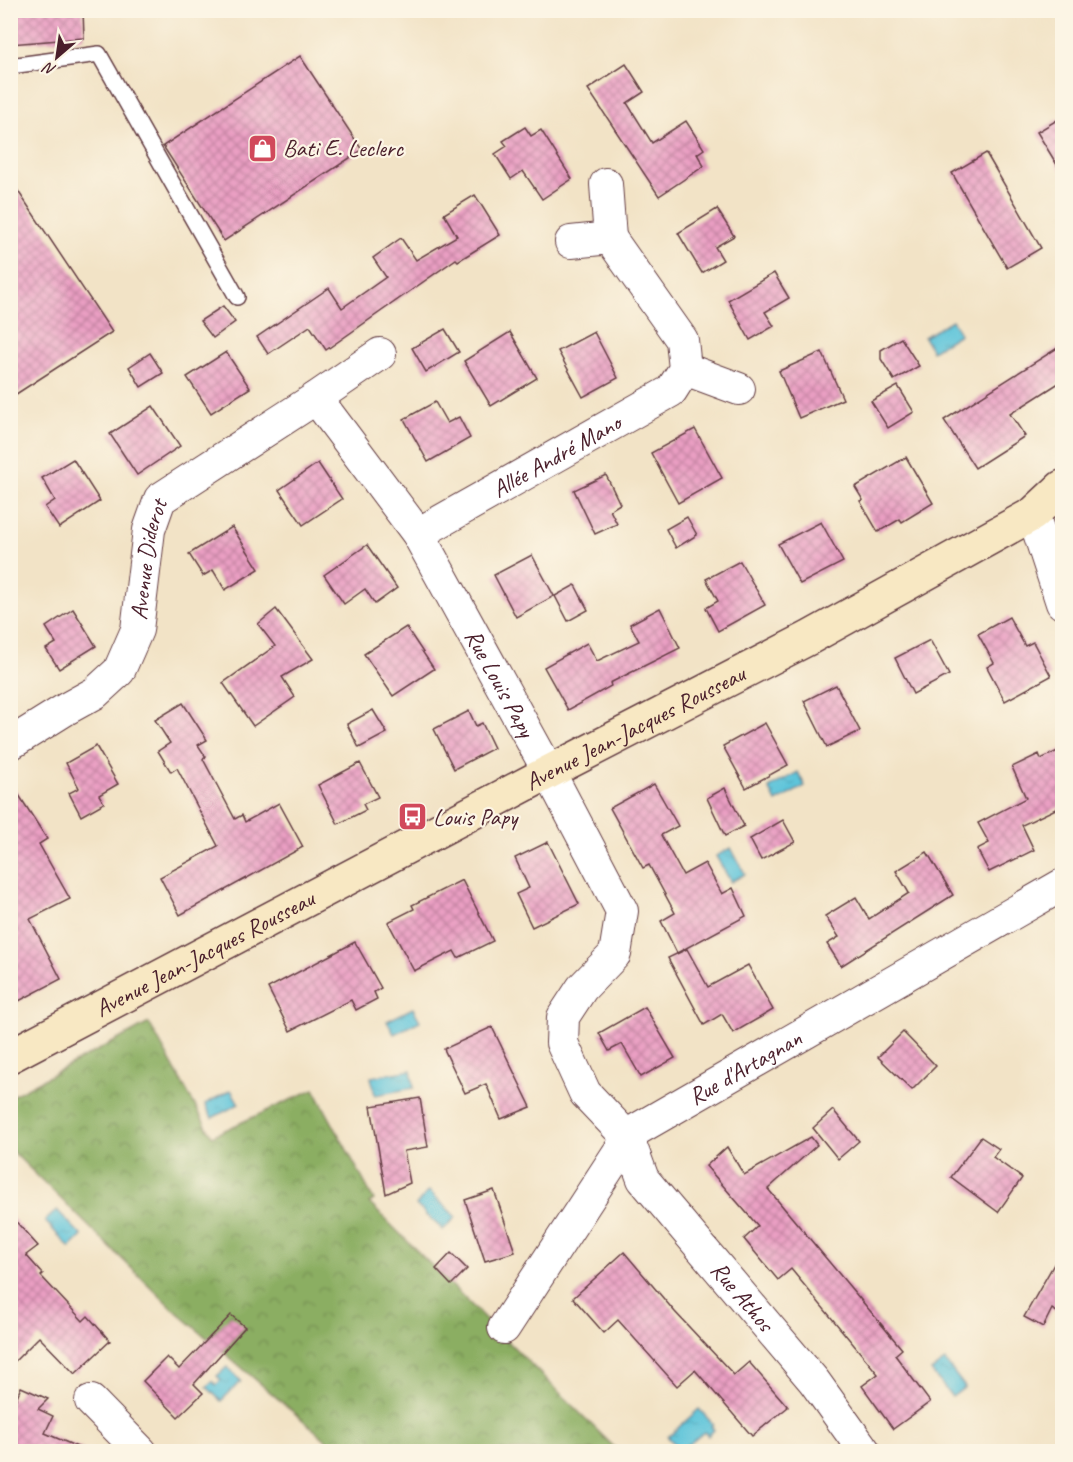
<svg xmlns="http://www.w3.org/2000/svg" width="1073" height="1462" viewBox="0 0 1073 1462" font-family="Caveat,sans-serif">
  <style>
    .forest { fill: url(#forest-crowns); stroke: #6a6646; stroke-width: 1.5 }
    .water { fill: url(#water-ripples); stroke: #547282; stroke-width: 1.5 }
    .building { fill: url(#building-cross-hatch) }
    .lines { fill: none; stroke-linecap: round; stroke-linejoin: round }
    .lane-casing { stroke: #633c42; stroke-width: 18 }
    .street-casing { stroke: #633c42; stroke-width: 34 }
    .secondary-casing { stroke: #633c42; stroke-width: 36 }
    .lane { stroke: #fff; stroke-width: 15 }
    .street { stroke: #fff; stroke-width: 32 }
    .secondary { stroke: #f8e8c3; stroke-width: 33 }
    .labels { text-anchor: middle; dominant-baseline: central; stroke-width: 4.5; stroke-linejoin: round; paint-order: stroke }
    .poi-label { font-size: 24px; fill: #4a1f2b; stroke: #fcf5e5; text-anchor: start }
    .street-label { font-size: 24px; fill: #4a1f2b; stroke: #fcf5e5 }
  </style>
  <defs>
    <pattern id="forest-crowns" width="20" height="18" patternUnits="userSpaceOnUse" patternTransform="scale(1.5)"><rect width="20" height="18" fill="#8bae62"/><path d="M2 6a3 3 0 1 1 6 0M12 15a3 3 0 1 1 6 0" fill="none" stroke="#748d51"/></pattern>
    <pattern id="water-ripples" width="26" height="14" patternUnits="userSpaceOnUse" patternTransform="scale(1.5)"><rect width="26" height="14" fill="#5dc4da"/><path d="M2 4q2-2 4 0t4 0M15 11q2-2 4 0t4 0" fill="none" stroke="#52a8bb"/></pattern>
    <pattern id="building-cross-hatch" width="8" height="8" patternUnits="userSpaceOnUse" patternTransform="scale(1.5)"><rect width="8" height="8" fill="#ea9fc3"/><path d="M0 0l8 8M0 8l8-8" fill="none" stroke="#c0819f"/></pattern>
  </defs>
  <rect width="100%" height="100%" fill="#fcf5e5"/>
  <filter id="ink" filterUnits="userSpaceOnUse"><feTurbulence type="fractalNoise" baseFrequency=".0167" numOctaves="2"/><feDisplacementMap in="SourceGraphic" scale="12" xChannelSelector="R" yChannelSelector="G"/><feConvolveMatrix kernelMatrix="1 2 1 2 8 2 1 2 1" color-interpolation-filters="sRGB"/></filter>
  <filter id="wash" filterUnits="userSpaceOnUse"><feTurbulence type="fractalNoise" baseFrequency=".008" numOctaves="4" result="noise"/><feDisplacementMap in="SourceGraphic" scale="24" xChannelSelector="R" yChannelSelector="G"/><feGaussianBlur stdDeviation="1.35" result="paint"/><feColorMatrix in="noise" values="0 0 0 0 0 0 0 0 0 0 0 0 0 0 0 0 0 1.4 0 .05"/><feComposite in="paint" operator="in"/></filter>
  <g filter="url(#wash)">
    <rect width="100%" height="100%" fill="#f2e3c6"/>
    <!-- forest -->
    <polygon class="forest" points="149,1023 212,1136 314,1089 374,1200 369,1203 618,1451 339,1451 172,1308 11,1150 10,1097"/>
    <!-- water -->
    <g class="water">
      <polygon points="952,320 960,334 932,351 924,337"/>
      <polygon points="798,772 805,786 776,802 769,788"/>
      <polygon points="731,848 745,874 731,882 716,856"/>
      <polygon points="413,1008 420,1021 394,1034 387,1021"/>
      <polygon points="411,1070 414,1088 375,1095 371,1077"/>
      <polygon points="231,1090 239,1104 212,1118 205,1104"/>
      <polygon points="429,1191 456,1217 443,1230 416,1205"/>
      <polygon points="57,1210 82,1236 70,1248 45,1221"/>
      <polygon points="945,1361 965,1387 952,1397 931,1371"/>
      <polygon points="227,1367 241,1381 221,1401 207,1387 212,1381 216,1385 221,1380 217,1376"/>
      <polygon points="699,1409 713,1424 711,1426 714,1430 708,1436 704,1432 681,1451 668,1437"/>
    </g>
    <g id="blocks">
      <!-- building -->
      <g class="building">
        <polygon points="10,10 83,10 84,38 10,44"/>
        <polygon points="300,56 362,150 224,241 163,146"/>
        <polygon points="626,64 644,92 627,103 652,143 686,121 704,149 697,154 704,166 659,196 588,89"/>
        <polygon points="1062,117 1062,173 1037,132"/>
        <polygon points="525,127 531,136 541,130 572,179 542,199 523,171 511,179 495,154 507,146 503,141"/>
        <polygon points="986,153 1041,248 1007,268 952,173"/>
        <polygon points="10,179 112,332 10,398"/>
        <polygon points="475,195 500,235 458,261 456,259 326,350 310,326 268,354 257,337 329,288 342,308 386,277 373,258 401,238 416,260 457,236 444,214"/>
        <polygon points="717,209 734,236 715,247 723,260 702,273 678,233"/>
        <polygon points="774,273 789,298 765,312 774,326 750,340 728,300"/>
        <polygon points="223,306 235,322 213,338 200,321"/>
        <polygon points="445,329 459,352 426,372 412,348"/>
        <polygon points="510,332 537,378 491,406 464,361"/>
        <polygon points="594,332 618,378 583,397 558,351"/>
        <polygon points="901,338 919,366 894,380 881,359 881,350"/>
        <polygon points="1062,345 1062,381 1010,414 1025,436 975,468 944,420"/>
        <polygon points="226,352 250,388 211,413 187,377"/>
        <polygon points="822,352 843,399 799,418 779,371"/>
        <polygon points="150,353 163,373 141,387 129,367"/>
        <polygon points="898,386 914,412 888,428 871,401"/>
        <polygon points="435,402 447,423 459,417 470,438 428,462 404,419"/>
        <polygon points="153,406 180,446 137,475 110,434"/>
        <polygon points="695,429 722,478 678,503 651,453"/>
        <polygon points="906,457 933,503 902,522 900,519 878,532 860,501 863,500 855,487"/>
        <polygon points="73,459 100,501 59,528 45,507 55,500 42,478"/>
        <polygon points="318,463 342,499 303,525 279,490"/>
        <polygon points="606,475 620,504 610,510 617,524 595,534 574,490"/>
        <polygon points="687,517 697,535 676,548 666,529"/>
        <polygon points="821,522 843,562 800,584 778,544"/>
        <polygon points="232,527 259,569 225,590 213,570 203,576 189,554"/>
        <polygon points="367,545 397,588 375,604 365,589 344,604 324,575"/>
        <polygon points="532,555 554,596 516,617 494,575"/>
        <polygon points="740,561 765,605 718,631 706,608 718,601 706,579"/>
        <polygon points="575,585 588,610 568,621 555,596"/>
        <polygon points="660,608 680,648 610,683 611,686 568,710 544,667 587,643 597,661 639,641 630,624"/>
        <polygon points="73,609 96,646 59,669 46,649 56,643 46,627"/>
        <polygon points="276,609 313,659 282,677 295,697 253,726 223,683 275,646 258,624"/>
        <polygon points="1009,617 1025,646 1033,642 1051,676 1005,701 987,667 994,663 978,634"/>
        <polygon points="406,627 434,669 393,696 364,654"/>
        <polygon points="930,640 949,675 913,694 895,658"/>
        <polygon points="836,685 860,731 827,747 804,701"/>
        <polygon points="183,703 207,740 198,745 206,757 203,759 235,819 242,815 245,822 279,803 303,847 180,915 160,877 218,846 177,768 171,772 158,751 170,743 155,720"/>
        <polygon points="373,710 387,733 359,748 347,724"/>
        <polygon points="469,711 476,726 482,723 494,748 454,769 434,729"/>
        <polygon points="765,723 788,765 746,788 723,746"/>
        <polygon points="96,746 118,784 99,795 104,803 81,816 69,793 79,788 66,763"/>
        <polygon points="1062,749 1062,806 1022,825 1034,850 989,872 977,849 989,843 978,823 1026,798 1012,767 1039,754 1041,759"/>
        <polygon points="360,763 378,797 363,804 366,810 338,824 318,785"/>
        <polygon points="10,781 47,839 39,844 70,899 30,919 61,979 17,1002 10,988"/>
        <polygon points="654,784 678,826 661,835 683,875 705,863 722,894 733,888 746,916 677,953 661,921 675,913 649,865 643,868 610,808"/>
        <polygon points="725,788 744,826 725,836 707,798"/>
        <polygon points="783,820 795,842 761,860 750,839"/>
        <polygon points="548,842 579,904 532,927 516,894 529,888 515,858"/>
        <polygon points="927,852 953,895 841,966 827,944 839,937 825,916 856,897 869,919 909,893 896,871"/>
        <polygon points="462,880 493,941 458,958 454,951 414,971 388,922 414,909 412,905"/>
        <polygon points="355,942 381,988 374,992 377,999 356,1010 351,1000 290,1031 268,988"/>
        <polygon points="687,949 708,987 748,965 773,1010 733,1033 722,1014 704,1025 668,958"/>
        <polygon points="645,1007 675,1058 641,1077 622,1044 609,1051 599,1033"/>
        <polygon points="492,1027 531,1107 501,1119 486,1084 465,1093 444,1049"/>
        <polygon points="903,1032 936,1066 912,1090 878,1057"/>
        <polygon points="420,1098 428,1147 404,1151 410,1183 386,1194 371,1106"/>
        <polygon points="833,1110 859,1141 838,1159 813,1128"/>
        <polygon points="811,1137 817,1145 768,1189 902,1349 895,1355 930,1402 893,1429 862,1386 878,1374 791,1269 778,1280 744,1239 758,1226 706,1166 727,1147 744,1175"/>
        <polygon points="981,1137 999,1149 993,1157 1022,1178 998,1212 951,1177"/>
        <polygon points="494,1190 515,1252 485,1261 465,1200"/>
        <polygon points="10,1215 38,1246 26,1255 43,1274 41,1276 83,1321 88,1316 110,1341 75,1374 39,1337 10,1366"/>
        <polygon points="1062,1250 1062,1315 1052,1309 1043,1327 1024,1317"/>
        <polygon points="624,1252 675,1312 734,1375 749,1362 788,1407 752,1436 695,1370 677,1386 618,1320 604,1333 573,1298"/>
        <polygon points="451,1253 467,1269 451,1285 436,1269"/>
        <polygon points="231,1315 245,1327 194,1384 203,1393 178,1417 143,1381 167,1357 179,1369"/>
        <polygon points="21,1387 48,1399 38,1409 53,1416 45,1433 89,1452 10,1452 10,1396 16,1399"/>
      </g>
    </g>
  </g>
  <g filter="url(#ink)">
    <use href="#blocks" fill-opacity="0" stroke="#633c42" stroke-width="1.5"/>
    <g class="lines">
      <defs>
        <polyline id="lane" points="10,66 99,54 237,297"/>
        <g id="street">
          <polyline points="606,184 610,238"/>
          <polyline points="685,369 739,389"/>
          <path id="s1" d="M316 398 418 534 549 772 622 911 615 954 582 988 563 1017 562 1043 585 1093 628 1138 643 1179 814 1381 865 1452"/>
          <polyline points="1033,514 1062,603"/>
          <path id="s2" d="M418 534 671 391 685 369 682 340 610 238 571 242"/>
          <path id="s3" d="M10 744 66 709 95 693 119 671 137 630 149 530 160 499 316 398 380 354"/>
          <path id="s4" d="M504 1328 628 1138 636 1130 1062 885"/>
          <polyline points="91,1401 141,1452"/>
        </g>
        <g id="secondary">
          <path id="s5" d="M10 1056 549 772 809 638 1033 514 1062 487"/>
        </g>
      </defs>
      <!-- lane casing -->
      <use href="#lane" class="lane-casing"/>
      <!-- street casing -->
      <use href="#street" class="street-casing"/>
      <!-- secondary casing -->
      <use href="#secondary" class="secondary-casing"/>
      <!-- lane -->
      <use href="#lane" class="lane"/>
      <!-- street -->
      <use href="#street" class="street"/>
      <!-- secondary -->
      <use href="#secondary" class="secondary"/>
    </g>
  </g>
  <!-- icons -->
  <defs>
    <symbol id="shop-square" viewBox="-11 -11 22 22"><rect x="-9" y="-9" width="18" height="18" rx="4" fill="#d1495b" stroke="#fcf5e5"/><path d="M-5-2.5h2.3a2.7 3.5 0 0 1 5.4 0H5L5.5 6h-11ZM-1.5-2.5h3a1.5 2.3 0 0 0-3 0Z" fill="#fff"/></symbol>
    <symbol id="bus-square" viewBox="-11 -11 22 22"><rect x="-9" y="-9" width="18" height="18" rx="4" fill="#d1495b" stroke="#fcf5e5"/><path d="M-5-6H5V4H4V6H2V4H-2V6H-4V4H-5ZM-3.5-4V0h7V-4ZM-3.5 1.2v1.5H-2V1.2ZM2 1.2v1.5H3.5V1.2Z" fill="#fff"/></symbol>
  </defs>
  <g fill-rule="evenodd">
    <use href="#shop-square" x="246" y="132" width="33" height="33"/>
    <use href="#bus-square" x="396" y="800" width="33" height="33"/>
  </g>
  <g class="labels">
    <!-- poi labels -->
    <g class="poi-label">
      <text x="283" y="148">Bati E. Leclerc</text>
      <text x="433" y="817">Louis Papy</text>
    </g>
    <!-- street labels -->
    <g class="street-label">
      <text stroke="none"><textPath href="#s2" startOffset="159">Allée André Mano</textPath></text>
      <text stroke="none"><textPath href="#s3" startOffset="248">Avenue Diderot</textPath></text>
      <text stroke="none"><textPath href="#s1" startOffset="340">Rue Louis Papy</textPath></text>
      <text stroke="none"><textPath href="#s5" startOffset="706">Avenue Jean-Jacques Rousseau</textPath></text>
      <text stroke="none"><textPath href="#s5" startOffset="220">Avenue Jean-Jacques Rousseau</textPath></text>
      <text stroke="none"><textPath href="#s4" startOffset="364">Rue d'Artagnan</textPath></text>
      <text stroke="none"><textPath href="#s1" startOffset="1065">Rue Athos</textPath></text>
    </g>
  </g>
  <!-- margin -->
  <rect width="1073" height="1462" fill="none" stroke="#fcf5e5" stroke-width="36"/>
  <!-- north arrow -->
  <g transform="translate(57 57) rotate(209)" stroke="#fcf5e5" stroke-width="4.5" paint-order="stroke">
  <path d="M0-4.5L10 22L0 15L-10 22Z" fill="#4a1f2b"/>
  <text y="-9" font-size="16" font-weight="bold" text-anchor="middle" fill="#4a1f2b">N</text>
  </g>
</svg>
